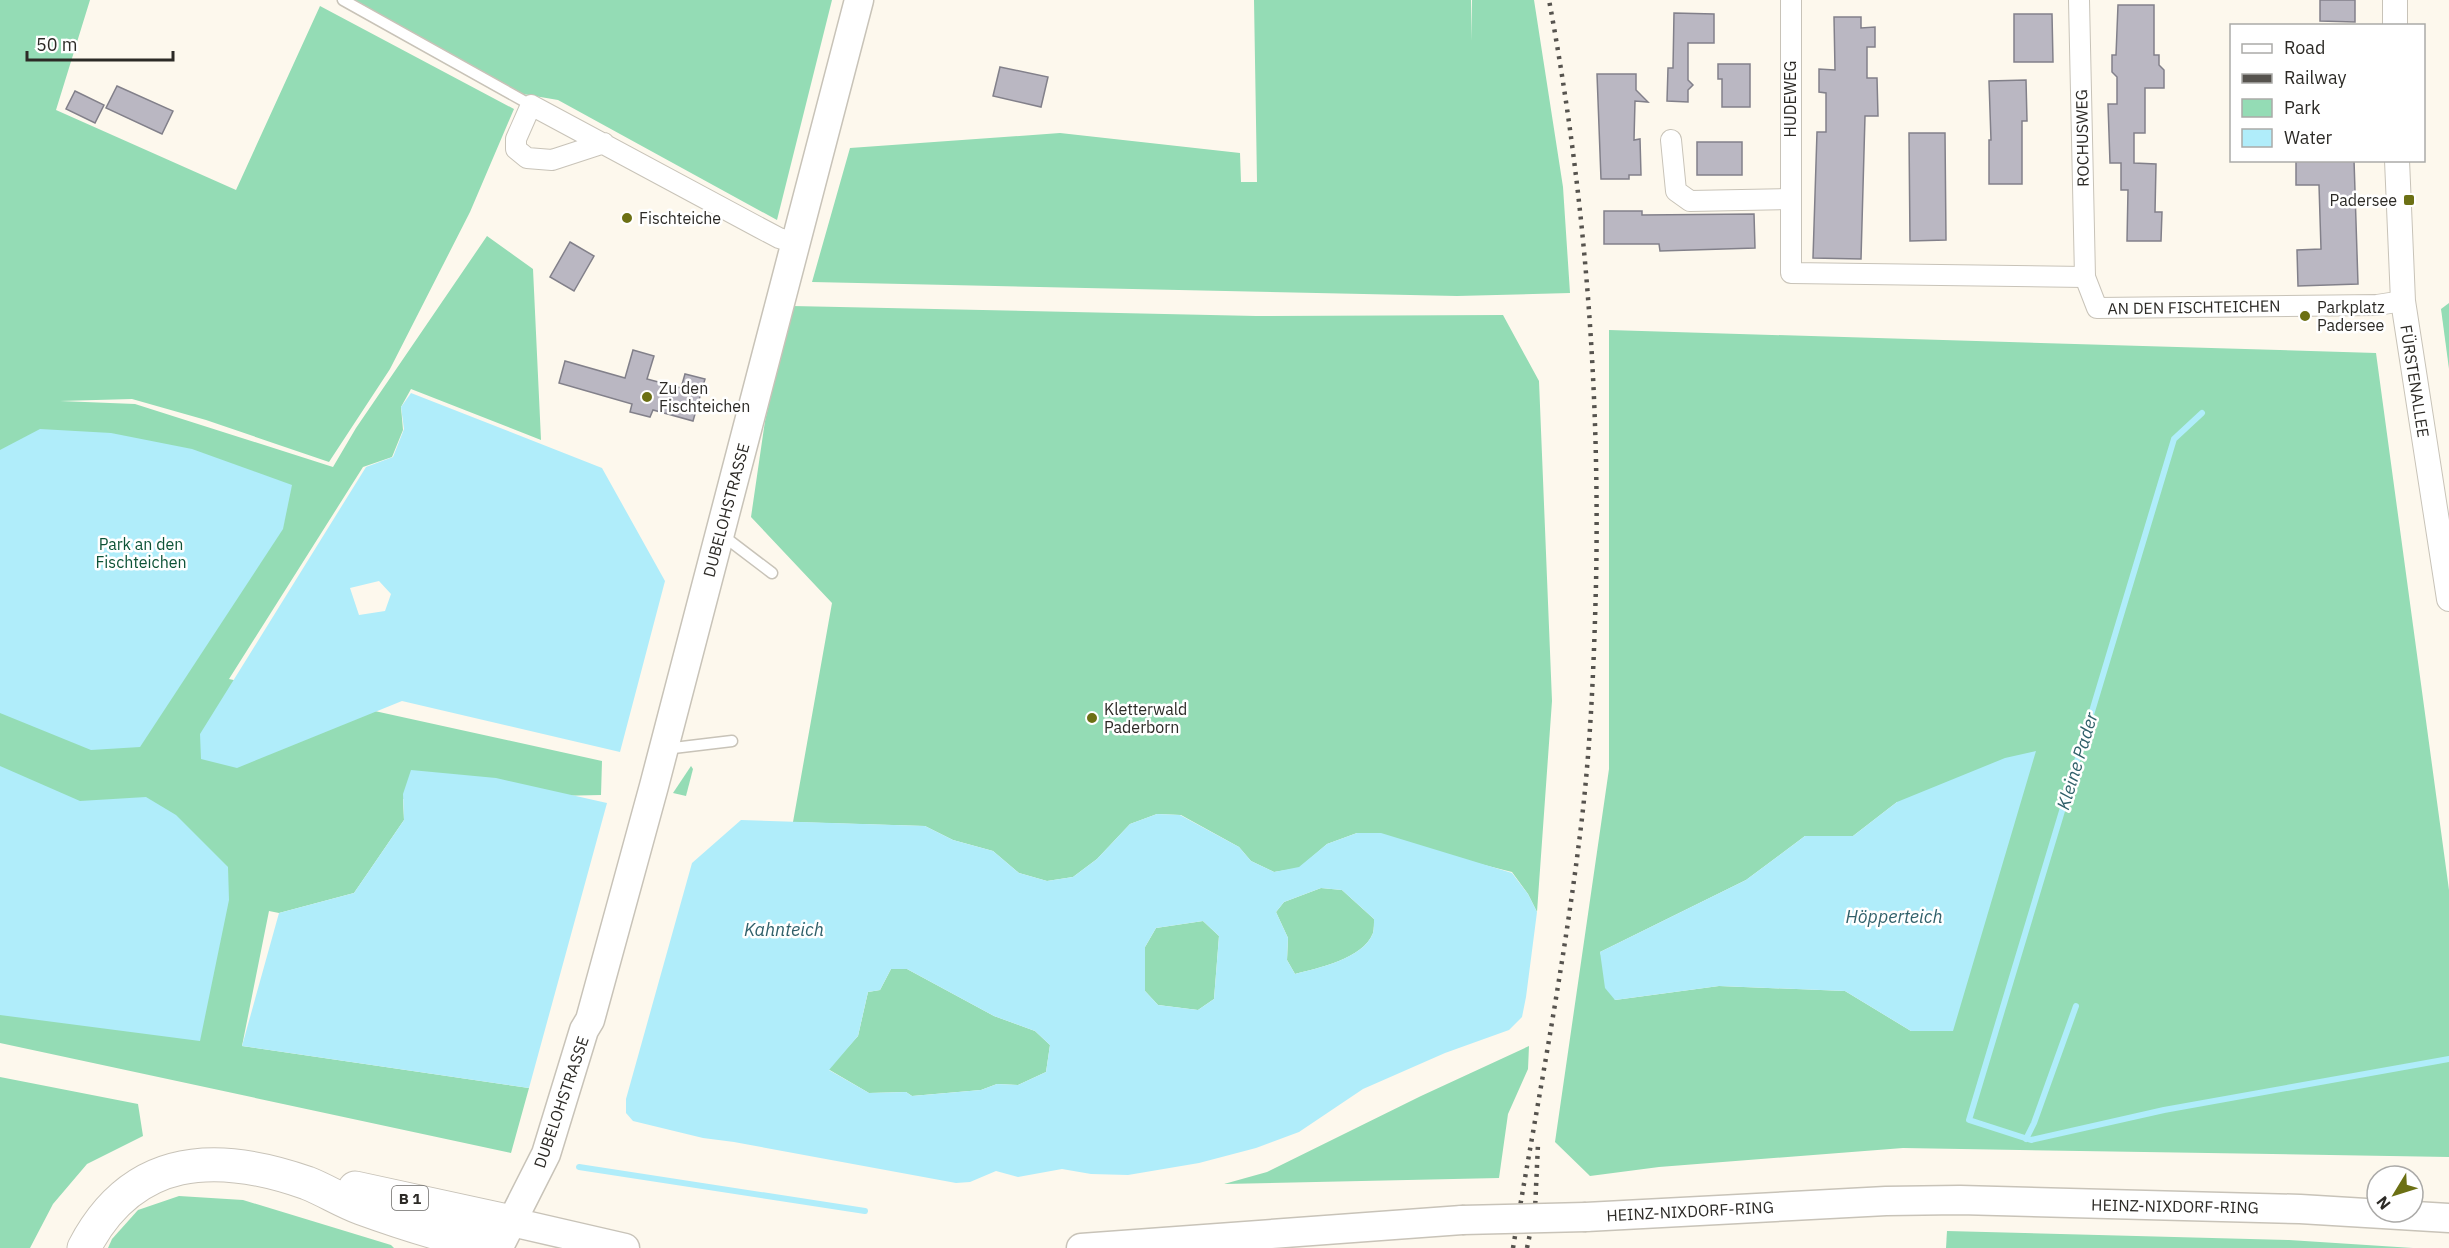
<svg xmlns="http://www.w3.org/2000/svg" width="2449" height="1248" viewBox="0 0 2449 1248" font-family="'IBM Plex Sans',sans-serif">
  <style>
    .green { fill: #94dcb5; fill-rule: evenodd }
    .water { fill: #b0edfa; fill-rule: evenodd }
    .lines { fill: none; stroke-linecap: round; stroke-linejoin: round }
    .stream { stroke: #b0edfa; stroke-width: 6 }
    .building { fill: #bab7c2; stroke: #82808a; stroke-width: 1.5 }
    .service-casing { stroke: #c8c3b8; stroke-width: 13 }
    .minor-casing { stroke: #c8c3b8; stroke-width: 22 }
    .tertiary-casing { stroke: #c8c3b8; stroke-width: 26 }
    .secondary-casing { stroke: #c8c3b8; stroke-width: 31 }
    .trunk-casing { stroke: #c8c3b8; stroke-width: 35 }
    .service { stroke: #fff; stroke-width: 10 }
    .minor { stroke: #fff; stroke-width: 20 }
    .tertiary { stroke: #fff; stroke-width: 24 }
    .secondary { stroke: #fff; stroke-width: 28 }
    .trunk { stroke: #fff; stroke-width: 33 }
    .rail { stroke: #56534e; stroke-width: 4.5; stroke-dasharray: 3 6; stroke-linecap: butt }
    .secondary-bridge-casing { stroke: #c8c3b8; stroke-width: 31; stroke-linecap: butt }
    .secondary-bridge { stroke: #fff; stroke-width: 28 }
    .poi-dot { fill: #6c7014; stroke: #fff; stroke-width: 2 }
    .labels { text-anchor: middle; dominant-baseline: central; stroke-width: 5; stroke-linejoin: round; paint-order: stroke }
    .shield { fill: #fff; stroke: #6b6a67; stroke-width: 1.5 }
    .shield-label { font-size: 15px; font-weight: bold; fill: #2c2a26 }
    .street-label { font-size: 16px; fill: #2c2a26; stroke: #fff }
    .poi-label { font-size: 16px; fill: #2c2a26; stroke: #fff; text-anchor: start }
    .park-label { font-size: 16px; fill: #0d5236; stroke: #fff }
    .water-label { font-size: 18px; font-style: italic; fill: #30606a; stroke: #fff }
  </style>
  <rect width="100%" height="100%" fill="#fdf8ed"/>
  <!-- green -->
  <g class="green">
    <polygon points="0,0 90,0 56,110 236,190 320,6 514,109 470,212 390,369 329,462 206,420 132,399 60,401 135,404 333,467 356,428 487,236 533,269 541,440 411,389 401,407 403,430 392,457 363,467 229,679 602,761 601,795 403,799 404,820 354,893 279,913 269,911 242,1046 529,1088 511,1153 0,1043"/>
    <polygon points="349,0 832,0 777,220 558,100 517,93"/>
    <polygon points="1254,0 1471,0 1471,41 1472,0 1534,0 1563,187 1570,293 1457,296 812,282 850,148 1060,133 1240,153 1241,182 1257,182"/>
    <polygon points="2449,303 2449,369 2441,309"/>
    <polygon points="792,306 1256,316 1503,315 1539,381 1552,701 1537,912 1528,894 1512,872 1357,833 1327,844 1299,868 1274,872 1251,861 1239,847 1181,815 1157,814 1130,824 1097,859 1073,877 1047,881 1019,873 993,851 953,840 925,826 793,822 832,603 751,517 765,421"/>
    <path d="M1609 330 2376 353 2449 890V1157L1903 1148 1659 1167 1590 1176 1555 1142 1609 769ZM1897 802 1911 1031 1845 991 1719 986 1615 1000 1600 952 1746 880 1805 836H1853Z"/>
    <polygon points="691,766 693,769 686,796 673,793"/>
    <path d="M1321 888 1342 890 1374 919C1374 923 1374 929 1373 933 1363 959 1318 968 1295 974L1287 960 1288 938 1276 912 1284 902Z"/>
    <polygon points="1203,921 1219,936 1214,999 1198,1010 1158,1005 1145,991 1145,947 1156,928"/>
    <polygon points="891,969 907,969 994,1016 1035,1031 1050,1045 1046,1072 1018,1085 997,1084 981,1090 912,1096 906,1092 869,1093 828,1069 858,1036 868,992 880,990"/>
    <polygon points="1529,1046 1528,1069 1508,1114 1499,1178 1224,1184 1267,1172 1421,1096"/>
    <polygon points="0,1077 138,1104 143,1136 87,1164 53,1204 30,1248 0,1248"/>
    <polygon points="179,1196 243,1200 391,1245 394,1248 108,1248 112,1239 138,1210"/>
    <polygon points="1947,1231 2289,1240 2413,1248 1946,1248"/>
  </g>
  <!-- water -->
  <g class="water">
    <path d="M411 393 602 468 665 581 620 752 402 701 237 768 201 759 200 734 366 467 393 457 404 429 401 407ZM379 581 391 594 385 611 359 615 350 588Z"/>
    <polygon points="40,429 111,433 192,449 292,485 283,529 140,747 91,750 0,713 0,450"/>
    <polygon points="2036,751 1953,1031 1911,1031 1845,991 1719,986 1615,1000 1605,988 1600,952 1746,880 1805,836 1853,836 1897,802 2005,758"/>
    <polygon points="0,766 80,801 146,797 176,815 228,867 229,900 200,1041 0,1015"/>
    <polygon points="411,770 496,778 607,803 529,1088 242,1046 279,913 354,893 404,820 403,794"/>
    <path d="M1157 814 1180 815 1239 847 1251 861 1274 872 1299 867 1327 844 1357 833H1381L1512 873 1528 894 1537 912 1526 997 1522 1017 1509 1030 1445 1053 1363 1089 1299 1132 1256 1148 1199 1163 1128 1175 1091 1174 1062 1169 1018 1177 996 1171 970 1182 956 1183 734 1142 703 1138 633 1121 626 1113V1099L692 863 741 820 925 826 953 840 993 851 1019 873 1047 881 1073 877 1097 859 1130 824ZM1321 888 1342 890 1374 919C1374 923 1374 929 1373 933 1363 959 1318 968 1295 974L1287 960 1288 938 1276 912 1284 902ZM1203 921 1219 936 1214 999 1198 1010 1158 1005 1145 991V947L1156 928ZM891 969H907L994 1016 1035 1031 1050 1045 1046 1072 1018 1085 997 1084 981 1090 912 1096 906 1092 869 1093 829 1070 858 1036 868 992 880 990Z"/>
  </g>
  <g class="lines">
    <!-- stream -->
    <g class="stream">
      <polyline points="2202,413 2174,439 1969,1120 2031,1140 2164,1110 2449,1059"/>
      <polyline points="2026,1139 2034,1123 2076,1006"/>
      <polyline points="579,1167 865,1211"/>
    </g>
  </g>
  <!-- building -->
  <g class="building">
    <polygon points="2320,0 2355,0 2355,22 2320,21"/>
    <polygon points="2118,5 2154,5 2154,55 2159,55 2159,65 2164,70 2164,88 2145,88 2145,133 2134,133 2134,163 2156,164 2155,212 2162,212 2161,241 2127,241 2128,190 2121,190 2121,163 2110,163 2108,104 2117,104 2117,77 2112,72 2112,55 2116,55"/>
    <polygon points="1674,13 1714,14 1714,43 1688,43 1688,80 1693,85 1688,90 1688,102 1667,101 1668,68 1673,68"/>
    <polygon points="2014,14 2052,14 2053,62 2014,62"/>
    <polygon points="1834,17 1861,17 1861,28 1875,27 1875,47 1867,47 1867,78 1877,78 1878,116 1865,116 1861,259 1813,258 1817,132 1826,132 1826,93 1819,92 1819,69 1835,70"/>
    <polygon points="1718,64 1750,64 1750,107 1722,107 1722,79 1718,79"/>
    <polygon points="1000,67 1048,77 1041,107 993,96"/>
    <polygon points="1597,74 1636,74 1636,90 1648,102 1635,101 1634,140 1640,139 1641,175 1629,175 1629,179 1601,179"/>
    <polygon points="2026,80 2027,121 2022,121 2022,184 1989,184 1989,140 1991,140 1989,81"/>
    <polygon points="117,86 173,111 162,134 106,108"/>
    <polygon points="75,91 104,105 95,123 66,109"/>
    <polygon points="1909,133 1945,133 1946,240 1910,241"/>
    <rect x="1697" y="142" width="45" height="33"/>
    <polygon points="2296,160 2354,160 2358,284 2298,286 2297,250 2321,249 2319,185 2296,185"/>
    <polygon points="1604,211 1642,211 1642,215 1754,214 1755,248 1660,251 1659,244 1604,244"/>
    <polygon points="570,242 594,256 574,291 550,277"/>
    <polygon points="633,350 654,356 647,379 681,388 685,374 705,379 693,421 653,410 650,417 630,412 632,404 559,383 565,361 625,378"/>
  </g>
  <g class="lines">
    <defs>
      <g id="service">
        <polyline points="343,0 531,105"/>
        <polyline points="722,535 772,573"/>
        <polyline points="665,749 732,741"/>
      </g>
      <g id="minor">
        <polyline points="1791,0 1791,273 2085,277"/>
        <polyline points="2079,0 2085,277 2097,308 2377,305 2403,301"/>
        <polyline points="1671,140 1676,191 1690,201 1790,199"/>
        <polyline points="604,143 552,160 527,158 516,149 516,139 531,105 760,228 779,238 795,243"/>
      </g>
      <g id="tertiary">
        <polyline points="2395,0 2395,26"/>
        <polyline points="2397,160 2403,301 2449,599"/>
      </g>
      <g id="secondary">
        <polyline points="1586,1217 1886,1201 1960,1200 2300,1209 2449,1218"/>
        <polyline points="512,1222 625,1248"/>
        <polyline points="502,1241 546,1154 584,1030 590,1020 654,786 859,0"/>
        <polyline points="1081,1248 1462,1220"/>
      </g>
      <g id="trunk">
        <polyline points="355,1188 512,1222"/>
        <path d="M84 1248C133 1154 216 1151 307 1183 325 1190 342 1201 361 1208 405 1224 451 1238 496 1248"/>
      </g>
    </defs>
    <!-- service casing -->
    <use href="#service" class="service-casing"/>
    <!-- minor casing -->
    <use href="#minor" class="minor-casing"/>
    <!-- tertiary casing -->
    <use href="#tertiary" class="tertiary-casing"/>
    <!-- secondary casing -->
    <use href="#secondary" class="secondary-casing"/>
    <!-- trunk casing -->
    <use href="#trunk" class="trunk-casing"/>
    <!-- service -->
    <use href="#service" class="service"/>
    <!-- minor -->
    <use href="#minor" class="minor"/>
    <!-- tertiary -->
    <use href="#tertiary" class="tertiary"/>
    <!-- secondary -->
    <use href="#secondary" class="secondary"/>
    <!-- trunk -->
    <use href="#trunk" class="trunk"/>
    <!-- rail -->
    <g class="rail">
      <path d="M1513 1248C1537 1105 1565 962 1582 818 1591 740 1594 662 1596 584 1600 389 1585 193 1549 0"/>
      <polyline points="1527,1248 1535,1210 1538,1144"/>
    </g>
    <defs>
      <polyline id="secondary-bridge" points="1462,1220 1586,1217"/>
    </defs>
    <!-- secondary-bridge casing -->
    <use href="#secondary-bridge" class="secondary-bridge-casing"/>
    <!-- secondary-bridge -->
    <use href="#secondary-bridge" class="secondary-bridge"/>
  </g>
  <!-- markers -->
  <g class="poi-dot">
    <rect x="2403" y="194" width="12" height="12" rx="3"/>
    <circle cx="627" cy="218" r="6"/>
    <circle cx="2305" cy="316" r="6"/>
    <circle cx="647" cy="397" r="6"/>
    <circle cx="1092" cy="718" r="6"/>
  </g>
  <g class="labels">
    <!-- shield labels -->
    <rect class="shield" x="392" y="1186" width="36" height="24" rx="4.5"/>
    <g class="shield-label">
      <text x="410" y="1198">B 1</text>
    </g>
    <!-- street labels -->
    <g class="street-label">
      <text transform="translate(1790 99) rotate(-90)">HUDEWEG</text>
      <text transform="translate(2082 138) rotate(-91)">ROCHUSWEG</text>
      <text transform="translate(2194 307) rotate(-1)">AN DEN FISCHTEICHEN</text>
      <text transform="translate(2415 381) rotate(81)">FÜRSTENALLEE</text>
      <text transform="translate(726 510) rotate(-75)">DUBELOHSTRASSE</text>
      <text transform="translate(561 1102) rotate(-71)">DUBELOHSTRASSE</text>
      <text transform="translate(2175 1206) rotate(1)">HEINZ-NIXDORF-RING</text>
      <text transform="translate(1690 1211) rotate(-3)">HEINZ-NIXDORF-RING</text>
    </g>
    <!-- poi labels -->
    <g class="poi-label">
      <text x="2397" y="200" text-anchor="end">Padersee</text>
      <text x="639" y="218">Fischteiche</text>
      <text x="2317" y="307">Parkplatz<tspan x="2317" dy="18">Padersee</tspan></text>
      <text x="659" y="388">Zu den<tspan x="659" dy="18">Fischteichen</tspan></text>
      <text x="1104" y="709">Kletterwald<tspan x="1104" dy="18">Paderborn</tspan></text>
    </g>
    <!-- park labels -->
    <g class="park-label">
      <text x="141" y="544">Park an den<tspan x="141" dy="18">Fischteichen</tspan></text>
    </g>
    <!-- water labels -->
    <g class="water-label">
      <text transform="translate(2077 761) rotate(-73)">Kleine Pader</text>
      <text x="1894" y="916">Höpperteich</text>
      <text x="784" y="929">Kahnteich</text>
    </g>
  </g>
  <!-- legend -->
  <rect x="2230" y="24" width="195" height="138" fill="#ffffff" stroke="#abaaa8" stroke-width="1.5"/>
  <rect x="2242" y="44" width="30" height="9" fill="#ffffff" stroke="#abaaa8" stroke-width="1.5"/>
  <text x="2284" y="54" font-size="18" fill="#2c2a26">Road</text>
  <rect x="2242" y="74" width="30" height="9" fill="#56534e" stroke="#abaaa8" stroke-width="1.5"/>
  <text x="2284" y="84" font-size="18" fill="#2c2a26">Railway</text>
  <rect x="2242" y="99" width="30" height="18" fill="#94dcb5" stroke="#abaaa8" stroke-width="1.5"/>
  <text x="2284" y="114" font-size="18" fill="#2c2a26">Park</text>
  <rect x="2242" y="129" width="30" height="18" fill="#b0edfa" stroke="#abaaa8" stroke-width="1.5"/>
  <text x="2284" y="144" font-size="18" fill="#2c2a26">Water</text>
  <!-- north arrow -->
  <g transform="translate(2395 1194) rotate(232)"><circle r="28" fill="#ffffff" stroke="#abaaa8" stroke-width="1.5"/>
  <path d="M0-4.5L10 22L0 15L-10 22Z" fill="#6c7014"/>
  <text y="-9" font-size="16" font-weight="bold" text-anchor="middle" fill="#2c2a26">N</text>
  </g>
  <!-- scale -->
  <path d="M27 51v9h146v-9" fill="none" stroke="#2c2a26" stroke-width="3"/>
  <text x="36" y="51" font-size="18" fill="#2c2a26" stroke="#ffffff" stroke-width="4.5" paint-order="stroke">50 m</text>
</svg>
